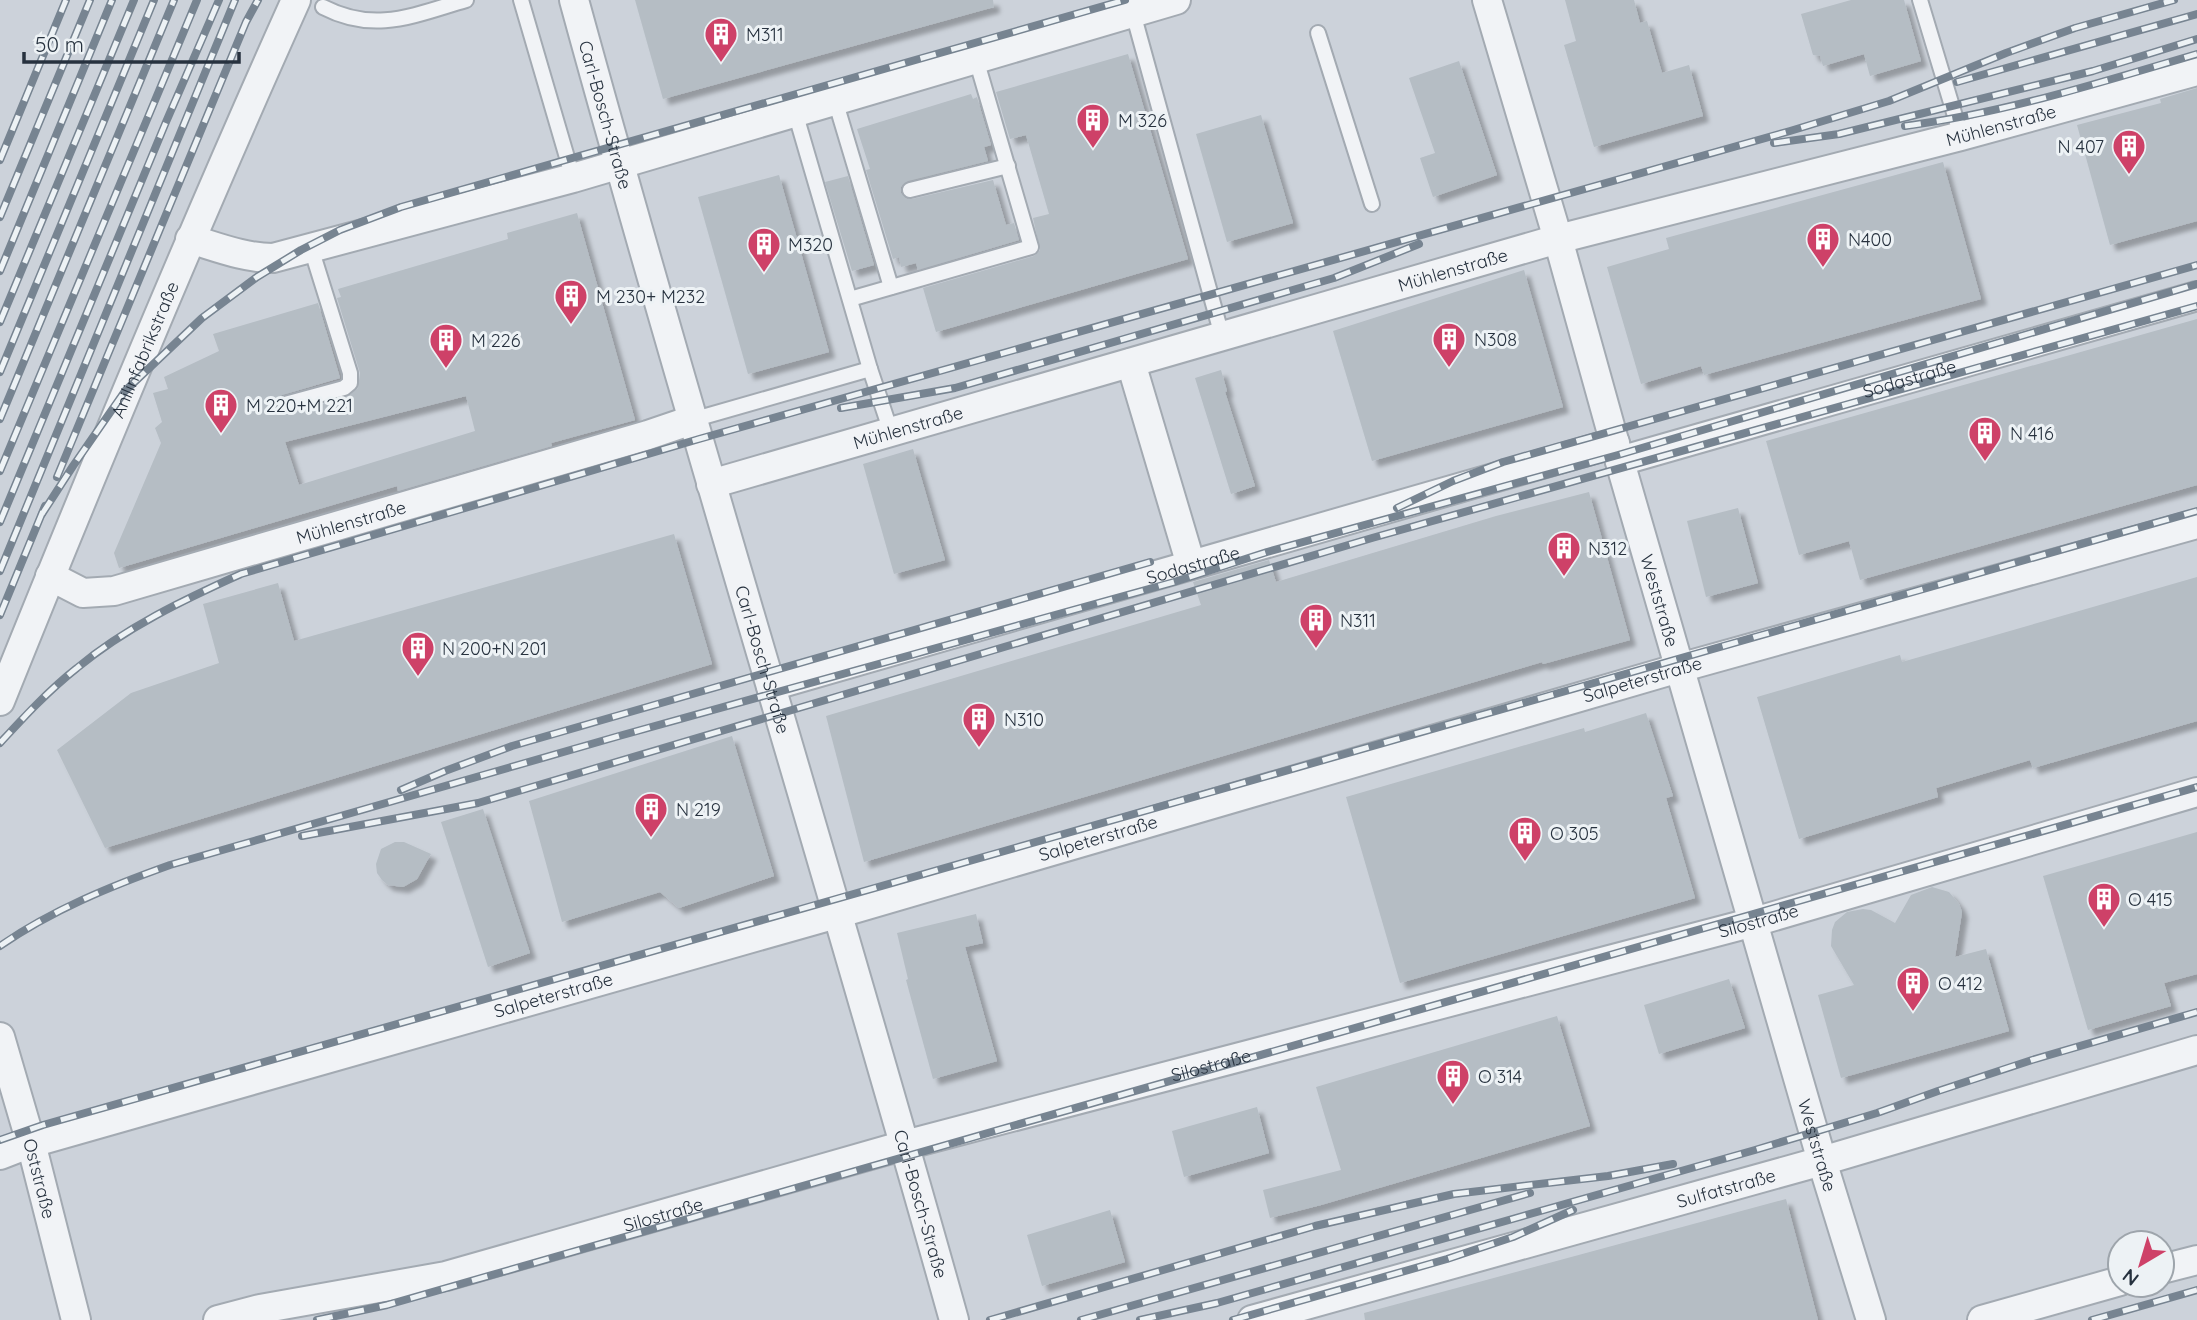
<svg xmlns="http://www.w3.org/2000/svg" width="2197" height="1320" viewBox="0 0 2197 1320" font-family="Quicksand,sans-serif">
  <style>
    .built { fill: #ccd2da; fill-rule: evenodd }
    .building { fill: #b5bdc4; fill-rule: evenodd; filter: url(#shadow) }
    .lines { fill: none; stroke-linecap: round; stroke-linejoin: round }
    .lane-casing { stroke: #a3aab2; stroke-width: 18 }
    .street-casing { stroke: #a3aab2; stroke-width: 32 }
    .lane { stroke: #f1f3f6; stroke-width: 14 }
    .street { stroke: #f1f3f6; stroke-width: 28 }
    .rail-casing { stroke: #778491; stroke-width: 8 }
    .rail { stroke: #edf2f5; stroke-width: 5; stroke-dasharray: 16; stroke-linecap: butt }
    .labels { text-anchor: middle; dominant-baseline: central; stroke-width: 6; stroke-linejoin: round; paint-order: stroke }
    .poi-label { font-size: 18px; fill: #27323f; stroke: #edf2f5; text-anchor: start }
    .street-label { font-size: 18px; fill: #27323f; stroke: #edf2f5 }
  </style>
  <defs>
    <filter id="shadow"><feDropShadow dx="6" dy="6" stdDeviation="2" flood-color="#0004"/></filter>
  </defs>
  <rect width="100%" height="100%" fill="#dee3e8"/>
  <!-- built -->
  <path class="built" d="M0 0H2197V1320H0ZM2120 1243H2162V1285H2120Z"/>
  <!-- building -->
  <g class="building">
    <polygon points="635,0 993,0 994,7 663,99"/>
    <polygon points="1565,0 1634,0 1640,23 1647,21 1662,73 1689,65 1703,116 1594,147 1564,45 1576,41"/>
    <polygon points="1851,0 1904,0 1921,61 1870,76 1864,54 1823,66 1820,56 1813,55 1801,14"/>
    <polygon points="1128,54 1188,259 936,332 923,288 1034,256 1040,250 1033,218 1049,214 1026,135 1010,139 996,92"/>
    <polygon points="1459,61 1497,175 1433,197 1420,158 1435,153 1409,78"/>
    <polygon points="2197,88 2197,221 2110,245 2077,125 2161,103 2160,99"/>
    <polygon points="971,94 973,99 977,97 991,145 984,147 988,161 908,181 901,187 901,193 907,199 912,199 993,180 1006,225 1014,223 1019,240 918,270 916,263 901,267 899,257 893,259 866,170 870,169 857,129"/>
    <polygon points="1261,115 1293,223 1227,242 1196,134"/>
    <polygon points="1943,162 1981,299 1704,375 1701,366 1641,384 1607,267 1669,249 1666,238"/>
    <polygon points="779,175 829,352 748,374 698,197"/>
    <polygon points="848,176 874,265 852,271 825,182"/>
    <path d="M577 213 635 420 551 443 552 446 398 491 397 486 119 568 114 553 161 443 155 428 162 422 153 393 168 389 164 377 219 351 213 334 318 303 340 378 282 395 276 401V407L282 413H288L347 397 358 388 360 373 337 298 341 297 338 289 508 239 507 233ZM466 396 475 431 299 485 285 442Z"/>
    <polygon points="1524,270 1563,407 1372,461 1333,331"/>
    <polygon points="2197,319 2197,485 1860,580 1849,541 1799,555 1766,441"/>
    <polygon points="1221,370 1227,391 1225,392 1255,486 1231,494 1195,378"/>
    <polygon points="913,449 945,560 894,574 863,464"/>
    <polygon points="1589,492 1630,640 1543,664 1542,662 864,862 826,716 1201,605 1193,582 1269,560 1276,582 1496,516"/>
    <polygon points="1738,508 1758,583 1706,597 1687,521"/>
    <polygon points="674,534 712,664 105,848 57,750 131,693 219,663 203,604 278,583 294,641"/>
    <polygon points="2197,577 2197,721 2033,768 2030,760 1936,788 1938,797 1799,839 1757,697 1900,655 1902,662"/>
    <polygon points="1646,713 1673,796 1666,798 1695,898 1400,983 1346,797 1584,728 1585,732"/>
    <polygon points="732,736 774,876 679,908 660,892 562,922 529,801"/>
    <polygon points="483,809 530,953 488,967 441,822"/>
    <polygon points="2197,832 2197,974 2164,983 2171,1006 2088,1030 2043,876"/>
    <polygon points="395,842 404,842 431,854 417,879 403,887 388,885 382,880 377,873 376,864 381,849"/>
    <polygon points="1932,887 1949,892 1959,904 1962,912 1955,957 1986,949 2009,1031 1841,1078 1818,995 1854,985 1831,946 1832,930 1835,922 1847,912 1863,909 1871,910 1895,923 1911,895"/>
    <polygon points="976,914 983,943 965,947 997,1061 933,1079 906,980 908,979 897,933"/>
    <polygon points="1729,979 1745,1028 1659,1054 1644,1005"/>
    <polygon points="1557,1016 1590,1126 1321,1205 1270,1218 1263,1190 1341,1170 1316,1087"/>
    <polygon points="1257,1107 1269,1153 1184,1177 1172,1131"/>
    <polygon points="1786,1199 1818,1320 1365,1320 1364,1313"/>
    <polygon points="1110,1210 1125,1262 1042,1286 1027,1235"/>
  </g>
  <g class="lines">
    <defs>
      <g id="lane">
        <polyline points="521,0 573,178"/>
        <polyline points="1920,0 1961,136"/>
        <path d="M323 7C375 34 414 15 466 0"/>
        <polyline points="1133,13 1222,336"/>
        <polyline points="1318,33 1372,204"/>
        <polyline points="835,100 891,287"/>
        <polyline points="910,190 1008,166"/>
        <polyline points="850,299 1031,247 976,59"/>
        <polyline points="870,369 891,432"/>
        <polyline points="285,404 344,388 350,383 350,373 311,248"/>
        <polyline points="692,420 870,369 795,112"/>
      </g>
      <g id="street">
        <path id="s1" d="M574 0C695 442 831 879 954 1320"/>
        <path id="s2" d="M1487 0 1558 239 1618 455 1822 1161 1871 1320"/>
        <path d="M190 239C217 247 244 258 273 258L573 178 1176 0"/>
        <polyline points="1131,363 1191,565"/>
        <path id="s3" d="M1620 461 2197 296"/>
        <path id="s4" d="M711 484 1558 239 1961 136 2197 71"/>
        <path id="s5" d="M50 576 83 593 114 591 648 435 692 420"/>
        <path id="s6" d="M771 686 1615 443"/>
        <path id="s7" d="M0 701C95 465 192 231 296 0"/>
        <path id="s8" d="M0 1037 31 1143 76 1320"/>
        <path id="s9" d="M0 1155 31 1143 836 914 1679 668 2197 524"/>
        <polyline points="2162,1269 2197,1260"/>
        <path id="s10" d="M218 1320 260 1309 446 1276 905 1145 1754 922 2197 792"/>
        <path id="s11" d="M1252 1320 1822 1161 2197 1050"/>
        <polyline points="1982,1320 2120,1281"/>
      </g>
    </defs>
    <!-- lane casing -->
    <use href="#lane" class="lane-casing"/>
    <!-- street casing -->
    <use href="#street" class="street-casing"/>
    <!-- lane -->
    <use href="#lane" class="lane"/>
    <!-- street -->
    <use href="#street" class="street"/>
    <defs>
      <g id="rail">
        <polyline points="1957,82 2197,14"/>
        <path d="M1905 126C2005 113 2101 82 2197 54"/>
        <polyline points="1774,143 1839,134 2093,71 2197,39"/>
        <polyline points="0,160 66,0"/>
        <polyline points="0,217 90,0"/>
        <polyline points="0,271 112,0"/>
        <polyline points="0,322 134,0"/>
        <polyline points="0,372 154,0"/>
        <polyline points="841,408 955,388 1334,278 1419,244"/>
        <polyline points="0,419 174,0"/>
        <polyline points="0,471 197,0"/>
        <polyline points="57,477 246,22 258,0"/>
        <polyline points="1397,508 1453,481 1503,462 2197,265"/>
        <polyline points="42,514 73,466 125,391 202,318 257,277 301,250 340,230 401,207 1125,0"/>
        <polyline points="0,522 166,122 219,0"/>
        <polyline points="0,571 235,0"/>
        <polyline points="0,615 45,506"/>
        <path d="M0 743C24 717 49 690 77 668 125 628 185 599 241 574L699 439 1790 131 1889 101 2006 53 2075 28 2174 0"/>
        <polyline points="401,790 445,771 512,746 1150,562"/>
        <polyline points="302,836 478,803 1372,538 2197,306"/>
        <path d="M0 946C52 910 111 886 170 865L619 736 1174 582 1267 552 1618 455 2197 284"/>
        <polyline points="0,1140 43,1125 2197,511"/>
        <polyline points="317,1320 387,1305 2197,787"/>
        <polyline points="990,1320 1315,1226 1454,1194 1608,1176 1673,1164"/>
        <polyline points="1081,1320 1530,1193"/>
        <polyline points="1140,1320 1217,1303 1755,1150 1877,1113 1938,1091 2032,1060 2197,1012"/>
        <polyline points="1233,1320 1447,1259 1513,1237 1573,1210"/>
        <polyline points="2092,1320 2197,1290"/>
      </g>
    </defs>
    <!-- rail casing -->
    <use href="#rail" class="rail-casing"/>
    <!-- rail -->
    <use href="#rail" class="rail"/>
  </g>
  <!-- icons -->
  <defs>
    <symbol id="building-pin" viewBox="-11 -11 22 30"><path d="M0 17L-7.5 6A9.5 9.5 0 1 1 7.5 6Z" fill="#ce4168" stroke="#edf2f5"/><path d="M-4-6H4V6H1V3H-1V6H-4ZM-2.5-4.3h1.7v1.8h-1.7ZM.8-4.3h1.7v1.8H.8ZM-2.5-1h1.7V.8h-1.7ZM.8-1h1.7V.8H.8Z" fill="#fff"/></symbol>
  </defs>
  <g fill-rule="evenodd">
    <use href="#building-pin" x="702" y="15" width="38" height="52"/>
    <use href="#building-pin" x="1074" y="101" width="38" height="52"/>
    <use href="#building-pin" x="2110" y="127" width="38" height="52"/>
    <use href="#building-pin" x="1804" y="220" width="38" height="52"/>
    <use href="#building-pin" x="745" y="225" width="38" height="52"/>
    <use href="#building-pin" x="552" y="277" width="38" height="52"/>
    <use href="#building-pin" x="1430" y="320" width="38" height="52"/>
    <use href="#building-pin" x="427" y="321" width="38" height="52"/>
    <use href="#building-pin" x="202" y="386" width="38" height="52"/>
    <use href="#building-pin" x="1966" y="414" width="38" height="52"/>
    <use href="#building-pin" x="1545" y="529" width="38" height="52"/>
    <use href="#building-pin" x="1297" y="601" width="38" height="52"/>
    <use href="#building-pin" x="399" y="629" width="38" height="52"/>
    <use href="#building-pin" x="960" y="700" width="38" height="52"/>
    <use href="#building-pin" x="632" y="790" width="38" height="52"/>
    <use href="#building-pin" x="1506" y="814" width="38" height="52"/>
    <use href="#building-pin" x="2085" y="880" width="38" height="52"/>
    <use href="#building-pin" x="1894" y="964" width="38" height="52"/>
    <use href="#building-pin" x="1434" y="1057" width="38" height="52"/>
  </g>
  <g class="labels">
    <!-- poi labels -->
    <g class="poi-label">
      <text x="746" y="34">M311</text>
      <text x="1118" y="120">M 326</text>
      <text x="2104" y="146" text-anchor="end">N 407</text>
      <text x="1848" y="239">N400</text>
      <text x="788" y="244">M320</text>
      <text x="596" y="296">M 230+ M232</text>
      <text x="1474" y="339">N308</text>
      <text x="471" y="340">M 226</text>
      <text x="246" y="405">M 220+M 221</text>
      <text x="2010" y="433">N 416</text>
      <text x="1588" y="548">N312</text>
      <text x="1340" y="620">N311</text>
      <text x="442" y="648">N 200+N 201</text>
      <text x="1004" y="719">N310</text>
      <text x="676" y="809">N 219</text>
      <text x="1550" y="833">O 305</text>
      <text x="2128" y="899">O 415</text>
      <text x="1938" y="983">O 412</text>
      <text x="1478" y="1076">O 314</text>
    </g>
    <!-- street labels -->
    <g class="street-label">
      <text stroke="none"><textPath href="#s1" startOffset="119">Carl-Bosch-Straße</textPath></text>
      <text stroke="none"><textPath href="#s4" startOffset="1339">Mühlenstraße</textPath></text>
      <text stroke="none"><textPath href="#s4" startOffset="772">Mühlenstraße</textPath></text>
      <text stroke="none"><textPath href="#s7" startOffset="380">Anilinfabrikstraße</textPath></text>
      <text stroke="none"><textPath href="#s3" startOffset="301">Sodastraße</textPath></text>
      <text stroke="none"><textPath href="#s4" startOffset="205">Mühlenstraße</textPath></text>
      <text stroke="none"><textPath href="#s5" startOffset="315">Mühlenstraße</textPath></text>
      <text stroke="none"><textPath href="#s6" startOffset="439">Sodastraße</textPath></text>
      <text stroke="none"><textPath href="#s2" startOffset="625">Weststraße</textPath></text>
      <text stroke="none"><textPath href="#s1" startOffset="686">Carl-Bosch-Straße</textPath></text>
      <text stroke="none"><textPath href="#s9" startOffset="1710">Salpeterstraße</textPath></text>
      <text stroke="none"><textPath href="#s9" startOffset="1143">Salpeterstraße</textPath></text>
      <text stroke="none"><textPath href="#s10" startOffset="1592">Silostraße</textPath></text>
      <text stroke="none"><textPath href="#s9" startOffset="576">Salpeterstraße</textPath></text>
      <text stroke="none"><textPath href="#s10" startOffset="1026">Silostraße</textPath></text>
      <text stroke="none"><textPath href="#s2" startOffset="1192">Weststraße</textPath></text>
      <text stroke="none"><textPath href="#s8" startOffset="147">Oststraße</textPath></text>
      <text stroke="none"><textPath href="#s11" startOffset="492">Sulfatstraße</textPath></text>
      <text stroke="none"><textPath href="#s1" startOffset="1253">Carl-Bosch-Straße</textPath></text>
      <text stroke="none"><textPath href="#s10" startOffset="458">Silostraße</textPath></text>
    </g>
  </g>
  <!-- north arrow -->
  <g transform="translate(2141 1264) rotate(218)"><circle r="33" fill="#edf2f5" stroke="#9ea5ac" stroke-width="2"/>
  <path d="M0-5L12 26L0 18L-12 26Z" fill="#ce4168"/>
  <text y="-10" font-size="19" font-weight="bold" text-anchor="middle" fill="#27323f">N</text>
  </g>
  <!-- scale -->
  <path d="M24 52v10h215v-10" fill="none" stroke="#27323f" stroke-width="3.5"/>
  <text x="35" y="52" font-size="21" fill="#27323f" stroke="#edf2f5" stroke-width="5" paint-order="stroke">50 m</text>
</svg>
